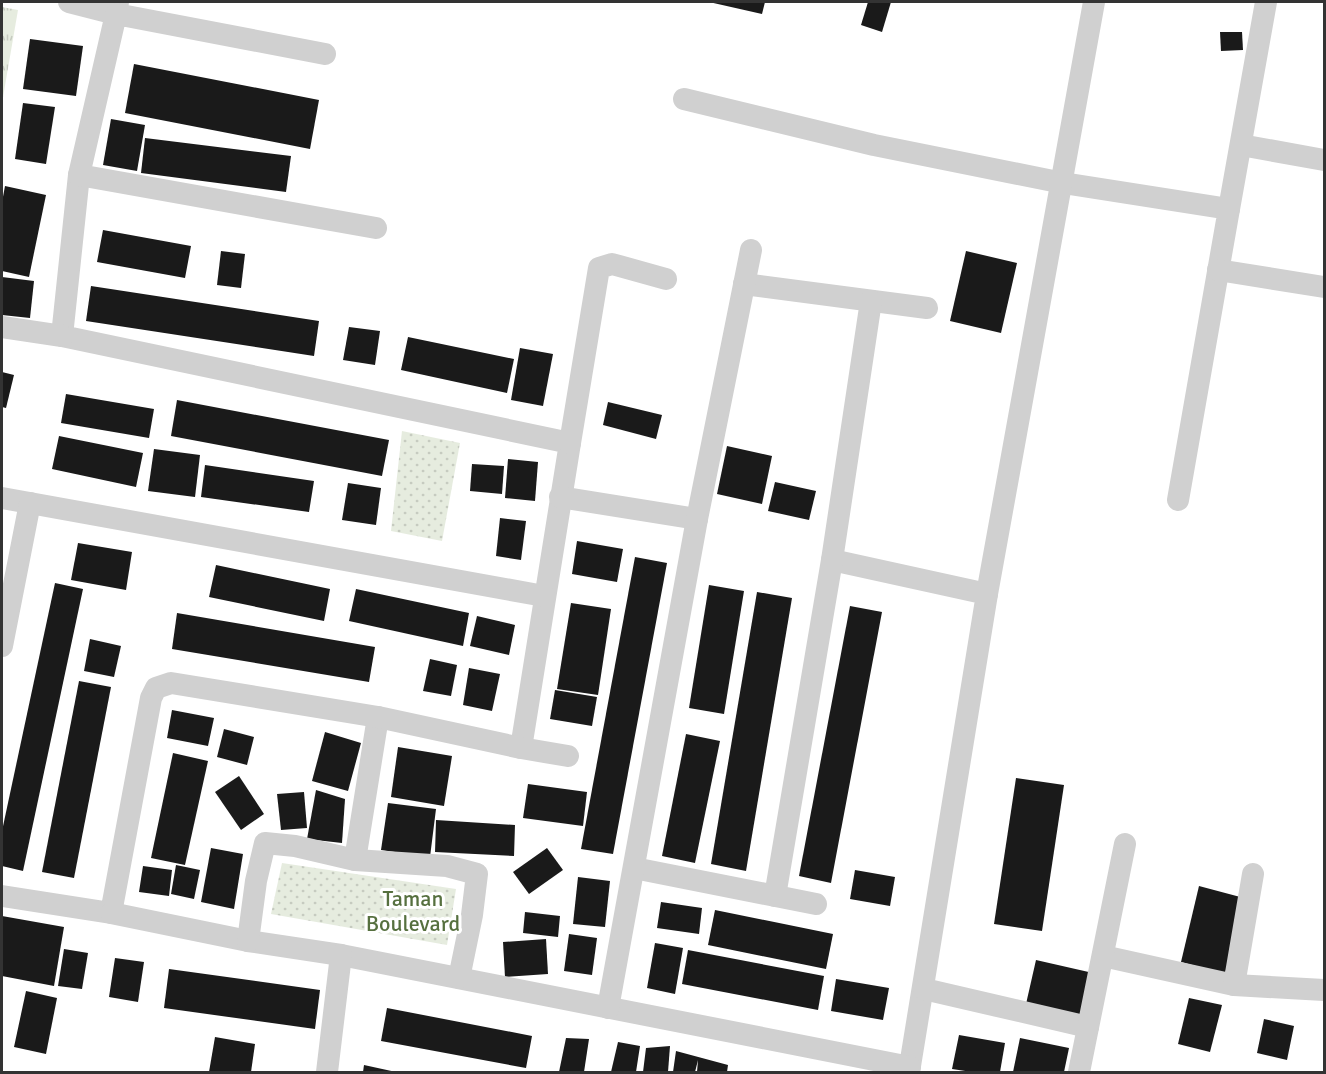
<svg xmlns="http://www.w3.org/2000/svg" width="1326" height="1074" viewBox="0 0 1326 1074" font-family="Signika,sans-serif">
  <style>
    .grass { fill: url(#grass-tufts) }
    .park { fill: url(#park-dots) }
    .building { fill: #1a1a1a }
    .lines { fill: none; stroke-linecap: round; stroke-linejoin: round }
    .minor { stroke: #d0d0d0; stroke-width: 22 }
    .labels { text-anchor: middle; dominant-baseline: central; stroke-width: 6; stroke-linejoin: round; paint-order: stroke }
    .park-label { font-size: 22px; fill: #56703f; stroke: #fff }
  </style>
  <defs>
    <pattern id="grass-tufts" width="24" height="20" patternUnits="userSpaceOnUse" patternTransform="scale(1.5)"><rect width="24" height="20" fill="#e6ecdf"/><path d="M3 7l-1-3M5 7V3M7 7l1-3M15 17l-1-3M17 17v-4M19 17l1-3" fill="none" stroke="#c6cbc0"/></pattern>
    <pattern id="park-dots" width="8" height="8" patternUnits="userSpaceOnUse" patternTransform="scale(1.5)"><rect width="8" height="8" fill="#e6ecdf"/><path d="M2 2h.1M6 6h.1" fill="none" stroke="#c6cbc0" stroke-width="1.8" stroke-linecap="round"/></pattern>
  </defs>
  <rect width="100%" height="100%" fill="#fff"/>
  <!-- grass -->
  <polygon class="grass" points="2,7 18,10 2,103"/>
  <!-- park -->
  <g class="park">
    <polygon points="402,431 460,443 442,541 391,531"/>
    <polygon points="282,863 456,889 447,945 271,914"/>
  </g>
  <!-- building -->
  <g class="building">
    <polygon points="709,2 765,2 762,14"/>
    <polygon points="868,2 891,2 882,32 861,25"/>
    <polygon points="1220,32 1242,32 1243,50 1221,51"/>
    <polygon points="30,39 83,46 76,96 23,89"/>
    <polygon points="134,64 319,100 310,149 125,113"/>
    <polygon points="23,103 55,107 46,164 15,159"/>
    <polygon points="111,119 145,125 137,171 103,165"/>
    <polygon points="145,138 291,156 286,192 141,173"/>
    <polygon points="5,186 46,195 29,277 2,271 2,202"/>
    <polygon points="103,230 191,246 185,278 97,262"/>
    <polygon points="221,251 245,254 241,288 217,285"/>
    <polygon points="966,251 1017,263 1001,333 950,321"/>
    <polygon points="2,277 34,281 30,318 2,315"/>
    <polygon points="91,286 319,321 314,356 86,321"/>
    <polygon points="349,327 380,331 375,365 343,360"/>
    <polygon points="408,337 514,359 507,393 401,370"/>
    <polygon points="520,348 553,354 543,406 511,400"/>
    <polygon points="2,372 14,375 6,408 2,407"/>
    <polygon points="66,394 154,409 149,438 61,423"/>
    <polygon points="177,400 389,440 382,476 171,436"/>
    <polygon points="608,402 662,415 656,439 603,425"/>
    <polygon points="59,436 143,453 136,487 52,469"/>
    <polygon points="727,446 772,456 762,504 717,494"/>
    <polygon points="154,449 200,455 195,497 148,491"/>
    <polygon points="508,459 538,462 535,501 505,498"/>
    <polygon points="472,464 504,466 502,494 470,491"/>
    <polygon points="205,465 314,481 309,512 201,497"/>
    <polygon points="775,482 816,491 809,520 768,511"/>
    <polygon points="348,483 381,488 376,525 342,520"/>
    <polygon points="500,518 526,521 521,560 496,556"/>
    <polygon points="577,541 623,549 617,582 572,574"/>
    <polygon points="78,543 132,552 126,590 71,580"/>
    <polygon points="635,557 667,563 613,854 581,849"/>
    <polygon points="216,565 330,589 324,621 209,597"/>
    <polygon points="55,583 83,589 23,871 2,866 2,831"/>
    <polygon points="709,585 744,591 724,714 689,708"/>
    <polygon points="356,589 469,613 463,646 349,621"/>
    <polygon points="757,592 792,598 746,871 711,864"/>
    <polygon points="571,603 611,609 598,695 557,689"/>
    <polygon points="850,606 882,612 831,883 799,876"/>
    <polygon points="177,613 375,647 369,682 172,649"/>
    <polygon points="477,616 515,625 509,655 470,646"/>
    <polygon points="90,639 121,646 114,677 84,671"/>
    <polygon points="430,659 457,665 451,696 423,691"/>
    <polygon points="469,668 500,674 492,711 463,705"/>
    <polygon points="79,681 111,687 74,878 42,872"/>
    <polygon points="555,690 597,697 592,726 550,719"/>
    <polygon points="172,710 214,718 208,746 167,738"/>
    <polygon points="224,729 254,737 247,765 217,757"/>
    <polygon points="325,732 361,743 348,791 312,781"/>
    <polygon points="686,734 720,741 695,863 662,856"/>
    <polygon points="398,747 452,756 444,806 391,797"/>
    <polygon points="173,753 208,761 185,865 151,858"/>
    <polygon points="239,776 264,814 241,830 215,792"/>
    <polygon points="1016,778 1064,785 1042,931 994,924"/>
    <polygon points="528,784 587,792 583,826 523,818"/>
    <polygon points="316,790 345,799 342,843 307,839"/>
    <polygon points="304,792 307,828 281,830 277,794"/>
    <polygon points="388,803 436,809 430,857 381,850"/>
    <polygon points="436,820 515,825 514,856 435,852"/>
    <polygon points="211,848 243,854 234,909 201,902"/>
    <polygon points="547,848 563,870 529,894 513,872"/>
    <polygon points="176,865 200,870 194,899 171,894"/>
    <polygon points="143,866 172,870 169,896 139,892"/>
    <polygon points="855,870 895,877 890,906 850,899"/>
    <polygon points="578,877 610,881 605,927 573,924"/>
    <polygon points="1199,886 1244,898 1225,974 1181,962"/>
    <polygon points="661,902 702,908 699,934 657,928"/>
    <polygon points="715,910 833,934 826,969 708,945"/>
    <polygon points="525,912 560,916 558,937 523,933"/>
    <polygon points="2,916 64,927 54,986 2,976"/>
    <polygon points="569,934 597,938 592,975 564,971"/>
    <polygon points="546,939 548,974 505,977 503,942"/>
    <polygon points="655,943 683,948 675,994 647,988"/>
    <polygon points="64,949 88,953 82,989 58,986"/>
    <polygon points="688,950 824,976 818,1010 682,984"/>
    <polygon points="115,958 144,962 138,1002 109,997"/>
    <polygon points="1036,960 1093,973 1083,1018 1026,1004"/>
    <polygon points="169,969 320,990 315,1029 164,1008"/>
    <polygon points="836,979 889,988 883,1020 831,1011"/>
    <polygon points="26,991 57,998 46,1054 14,1047"/>
    <polygon points="1189,998 1222,1005 1210,1052 1178,1044"/>
    <polygon points="387,1008 532,1036 526,1068 381,1041"/>
    <polygon points="1264,1019 1294,1026 1287,1060 1257,1053"/>
    <polygon points="959,1035 1005,1043 1000,1072 972,1072 952,1069"/>
    <polygon points="215,1037 255,1044 251,1072 209,1072"/>
    <polygon points="566,1038 589,1039 584,1072 559,1072"/>
    <polygon points="1020,1038 1069,1048 1064,1072 1013,1072"/>
    <polygon points="618,1042 640,1046 636,1072 611,1072"/>
    <polygon points="670,1046 668,1072 643,1072 646,1048"/>
    <polygon points="676,1051 728,1065 727,1072 697,1072 698,1060 695,1072 673,1072"/>
    <polygon points="364,1065 396,1072 363,1072"/>
  </g>
  <g class="lines">
    <!-- minor -->
    <g class="minor">
      <polyline points="69,2 116,14 118,2"/>
      <polyline points="325,54 116,14 79,175 62,336 570,443 521,748"/>
      <polyline points="684,99 874,145 1063,183 1229,209 1178,500"/>
      <polyline points="1241,145 1324,160"/>
      <polyline points="79,175 376,228"/>
      <polyline points="1229,209 1266,2"/>
      <polyline points="1218,270 1324,287"/>
      <polyline points="744,284 927,308"/>
      <polyline points="2,327 62,336"/>
      <polyline points="570,443 599,268 612,264 666,279"/>
      <polyline points="560,497 697,519"/>
      <polyline points="2,498 544,596"/>
      <polyline points="832,560 987,594 909,1072"/>
      <polyline points="987,594 1094,2"/>
      <polyline points="2,646 30,503"/>
      <polyline points="355,860 378,717"/>
      <polyline points="634,868 816,904"/>
      <polyline points="2,896 111,913 151,698 156,688 171,683 378,717 521,748 568,756"/>
      <polyline points="775,896 832,560 871,301"/>
      <polyline points="111,913 248,941 341,955 910,1067"/>
      <polyline points="248,941 256,881 265,843 295,846 355,860 447,866 477,874 472,915 459,978"/>
      <polyline points="1103,956 1234,985 1324,990"/>
      <polyline points="1234,985 1253,874"/>
      <polyline points="924,989 1088,1027"/>
      <polyline points="608,1008 697,519 751,250"/>
      <polyline points="327,1072 341,955"/>
      <polyline points="1079,1072 1125,844"/>
    </g>
  </g>
  <g class="labels">
    <!-- park labels -->
    <g class="park-label">
      <text x="413" y="898">Taman<tspan x="413" dy="25">Boulevard</tspan></text>
    </g>
  </g>
  <!-- border -->
  <rect width="1326" height="1074" fill="none" stroke="#333333" stroke-width="6"/>
</svg>
